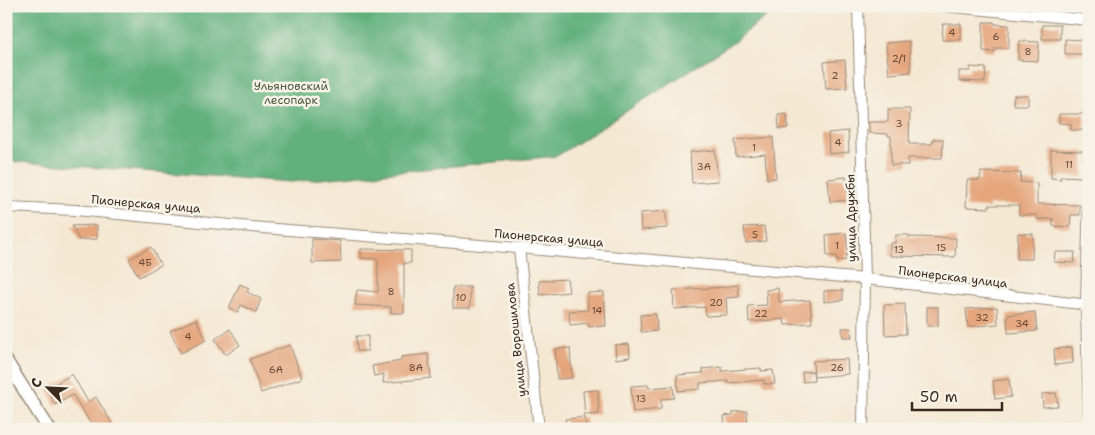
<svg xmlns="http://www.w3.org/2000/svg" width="1095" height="435" viewBox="0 0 1095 435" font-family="'Shantell Sans',sans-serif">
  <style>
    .forest { fill: #62b17d; stroke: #4e6e4e }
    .building { fill: #e5a67d }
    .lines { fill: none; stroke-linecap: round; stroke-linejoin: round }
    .minor-casing { stroke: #988978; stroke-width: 12 }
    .tertiary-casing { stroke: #988978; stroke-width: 15 }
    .minor { stroke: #fff; stroke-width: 10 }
    .tertiary { stroke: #fff; stroke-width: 12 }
    .labels { text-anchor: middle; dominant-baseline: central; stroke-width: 5; stroke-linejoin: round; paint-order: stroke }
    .number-label { font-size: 10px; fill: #664936 }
    .park-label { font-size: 12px; fill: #4d5b41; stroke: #f7f3e8 }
    .street-label { font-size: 12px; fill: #3b2a1e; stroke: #f7f3e8 }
  </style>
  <rect width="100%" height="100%" fill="#f7f3e8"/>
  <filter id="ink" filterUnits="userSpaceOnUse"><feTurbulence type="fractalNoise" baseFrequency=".02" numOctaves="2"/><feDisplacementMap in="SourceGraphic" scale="10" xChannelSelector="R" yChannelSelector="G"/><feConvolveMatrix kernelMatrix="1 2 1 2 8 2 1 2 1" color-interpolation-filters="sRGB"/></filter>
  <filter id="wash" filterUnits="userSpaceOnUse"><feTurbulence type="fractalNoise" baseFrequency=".0096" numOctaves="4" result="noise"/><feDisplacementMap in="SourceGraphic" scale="20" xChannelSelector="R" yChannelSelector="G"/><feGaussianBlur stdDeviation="1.12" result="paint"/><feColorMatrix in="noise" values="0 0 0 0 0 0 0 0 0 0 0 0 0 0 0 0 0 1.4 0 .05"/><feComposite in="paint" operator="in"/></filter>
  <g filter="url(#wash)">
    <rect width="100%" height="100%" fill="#f4e8d3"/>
    <!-- forest -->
    <polygon class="forest" points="6,6 779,6 734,42 557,156 291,182 6,161"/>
    <g id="blocks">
      <!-- building -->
      <g class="building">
        <polygon points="983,22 994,22 994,24 1009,25 1009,48 995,48 995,52 983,51"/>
        <polygon points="943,24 961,24 961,40 942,40"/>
        <rect x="1042" y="25" width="18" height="14"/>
        <polygon points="1065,39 1083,40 1083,54 1065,54"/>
        <polygon points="909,41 911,72 889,74 886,43"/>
        <polygon points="1019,41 1039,42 1038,61 1018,60"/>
        <polygon points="845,60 847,88 826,89 824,62"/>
        <polygon points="970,67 986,68 985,82 959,81 959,71 970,71"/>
        <polygon points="1014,95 1028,95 1028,105 1013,105"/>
        <polygon points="888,109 910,109 909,144 932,144 933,139 943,139 942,158 908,158 908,165 891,165 891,136 888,136 888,134 869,133 869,122 888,122"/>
        <polygon points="787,114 788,128 779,129 778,115"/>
        <polygon points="1059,114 1085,114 1084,130 1071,130 1071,124 1059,123"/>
        <polygon points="848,131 849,152 829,154 828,133"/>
        <polygon points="773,137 776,178 767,179 765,154 736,157 735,140"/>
        <polygon points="715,150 718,181 692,183 690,152"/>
        <polygon points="1051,150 1084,151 1083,177 1061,176 1061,179 1051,178"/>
        <polygon points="981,172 1021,173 1020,182 1037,183 1037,204 1080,205 1080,215 1071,215 1070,227 1053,226 1053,219 1037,219 1037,215 1019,215 1019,205 989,205 989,208 966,207 967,180 980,180"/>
        <polygon points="846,177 848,200 830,202 828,179"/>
        <polygon points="666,211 667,228 641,230 640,213"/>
        <polygon points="97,225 97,239 79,240 72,226"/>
        <polygon points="764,226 766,241 746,243 744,227"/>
        <polygon points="846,233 848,255 846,255 846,260 836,261 836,256 827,256 826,235"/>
        <polygon points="1018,233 1033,234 1032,259 1017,259"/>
        <polygon points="896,235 909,235 909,237 956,238 955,257 890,256 890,243 895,243"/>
        <polygon points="312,239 340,241 341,262 312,263"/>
        <polygon points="151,247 161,265 139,277 129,259"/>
        <polygon points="361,249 411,250 411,263 404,263 404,313 391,313 391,307 355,305 357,290 378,292 378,259 361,258"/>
        <polygon points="1055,252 1075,252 1074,263 1054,262"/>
        <polygon points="567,279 569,292 540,295 539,281"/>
        <polygon points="240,284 249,288 247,292 261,299 256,312 241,305 238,312 229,308"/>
        <polygon points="738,285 739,297 726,298 727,315 706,316 705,307 674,309 673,290 729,287 729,286"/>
        <rect x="453" y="287" width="17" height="21"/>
        <polygon points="778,288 779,302 810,300 812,323 785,325 784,319 749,322 748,306 767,305 766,290"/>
        <polygon points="843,290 843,300 824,302 824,291"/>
        <polygon points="604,292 606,326 589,327 589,323 570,325 569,311 588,310 587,293"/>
        <polygon points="905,304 906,334 885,335 884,305"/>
        <rect x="927" y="307" width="11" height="19"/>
        <polygon points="997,307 998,324 968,327 966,309"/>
        <polygon points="1035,312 1037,331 1008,333 1007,315"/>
        <polygon points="656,314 657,331 641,332 640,315"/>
        <polygon points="196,319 206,340 181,353 170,331"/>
        <polygon points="842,328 851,328 852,337 843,337"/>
        <polygon points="230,329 240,345 226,355 215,339"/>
        <polygon points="356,336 368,336 368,351 357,351"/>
        <polygon points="629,344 630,357 616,359 615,345"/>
        <polygon points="290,345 302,378 261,393 250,359"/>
        <polygon points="1072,347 1073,363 1055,365 1054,349"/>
        <polygon points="570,348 572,378 557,379 555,349"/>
        <polygon points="428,354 431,378 383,383 384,374 374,376 372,366 401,361 401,357"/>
        <polygon points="847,359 848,374 814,377 813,361"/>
        <polygon points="722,367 722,371 761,368 761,371 773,370 775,384 764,384 764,380 728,383 728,381 700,383 700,389 678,391 677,375 703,373 703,369"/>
        <polygon points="813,371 814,381 803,382 802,372"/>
        <polygon points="72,374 88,402 96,397 112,423 103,429 94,429 73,395 55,405 47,389"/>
        <polygon points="1009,379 1011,397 995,399 993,381"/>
        <polygon points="648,385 648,388 673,386 674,398 661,399 661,409 633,412 631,386"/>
        <polygon points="598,390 599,414 585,415 583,391"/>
        <polygon points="1056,393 1058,406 1043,407 1042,394"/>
        <polygon points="747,411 748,429 725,429 724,416 733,415 733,412"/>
        <polygon points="585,417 586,426 566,428 565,419"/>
      </g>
    </g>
  </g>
  <g filter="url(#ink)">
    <use href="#blocks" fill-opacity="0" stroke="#988978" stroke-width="1"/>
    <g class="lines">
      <defs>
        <g id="minor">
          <polyline points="858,6 865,279 863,429"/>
          <polyline points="942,6 1089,20"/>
          <polyline points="1089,195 1086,305 1089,420"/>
          <polyline points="6,207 76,210 263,228 519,248 865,279 1089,305"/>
          <polyline points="519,248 539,429"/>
        </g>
        <polyline id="tertiary" points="6,361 49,429"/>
      </defs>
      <!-- minor casing -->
      <use href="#minor" class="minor-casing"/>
      <!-- tertiary casing -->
      <use href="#tertiary" class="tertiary-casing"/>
      <!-- minor -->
      <use href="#minor" class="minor"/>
      <!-- tertiary -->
      <use href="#tertiary" class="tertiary"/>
    </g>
  </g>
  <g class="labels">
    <!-- number labels -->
    <g class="number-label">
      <text x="952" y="32">4</text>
      <text x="996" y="36">6</text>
      <text x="1028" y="51">8</text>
      <text x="899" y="58">2/1</text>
      <text x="835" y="75">2</text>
      <text x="899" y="123">3</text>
      <text x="838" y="142">4</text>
      <text x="754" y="147">1</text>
      <text x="1069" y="164">11</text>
      <text x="704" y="166">3А</text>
      <text x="755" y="234">5</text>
      <text x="837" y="245">1</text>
      <text x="941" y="247">15</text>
      <text x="899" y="249">13</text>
      <text x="145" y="262">4Б</text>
      <text x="391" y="291">8</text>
      <text x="461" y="297">10</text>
      <text x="716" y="302">20</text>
      <text x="597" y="310">14</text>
      <text x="761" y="313">22</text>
      <text x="982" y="317">32</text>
      <text x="1022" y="323">34</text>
      <text x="188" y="336">4</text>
      <text x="416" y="367">8А</text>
      <text x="837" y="367">26</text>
      <text x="276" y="369">6А</text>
      <text x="641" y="398">13</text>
    </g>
    <!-- park labels -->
    <g class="park-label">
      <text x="291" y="86">Ульяновский<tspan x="291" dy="14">лесопарк</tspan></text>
    </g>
    <!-- street labels -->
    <g class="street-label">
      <text transform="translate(146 204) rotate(5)">Пионерская улица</text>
      <text transform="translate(851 218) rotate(-91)">улица Дружбы</text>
      <text transform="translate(549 238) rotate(5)">Пионерская улица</text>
      <text transform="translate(953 277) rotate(7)">Пионерская улица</text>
      <text transform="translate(516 340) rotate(-96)">улица Ворошилова</text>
    </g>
  </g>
  <!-- margin -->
  <rect width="1095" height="435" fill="none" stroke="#f7f3e8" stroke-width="25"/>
  <!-- north arrow -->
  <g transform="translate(48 388) rotate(294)" stroke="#f7f3e8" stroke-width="4" paint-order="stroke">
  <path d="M0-4L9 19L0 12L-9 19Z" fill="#3b2a1e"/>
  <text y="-8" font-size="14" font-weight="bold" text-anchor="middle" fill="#3b2a1e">С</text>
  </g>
  <!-- scale -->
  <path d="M912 402v8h90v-8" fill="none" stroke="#3b2a1e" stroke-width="2.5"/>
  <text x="920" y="402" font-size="15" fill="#3b2a1e" stroke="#f7f3e8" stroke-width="4" paint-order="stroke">50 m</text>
</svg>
